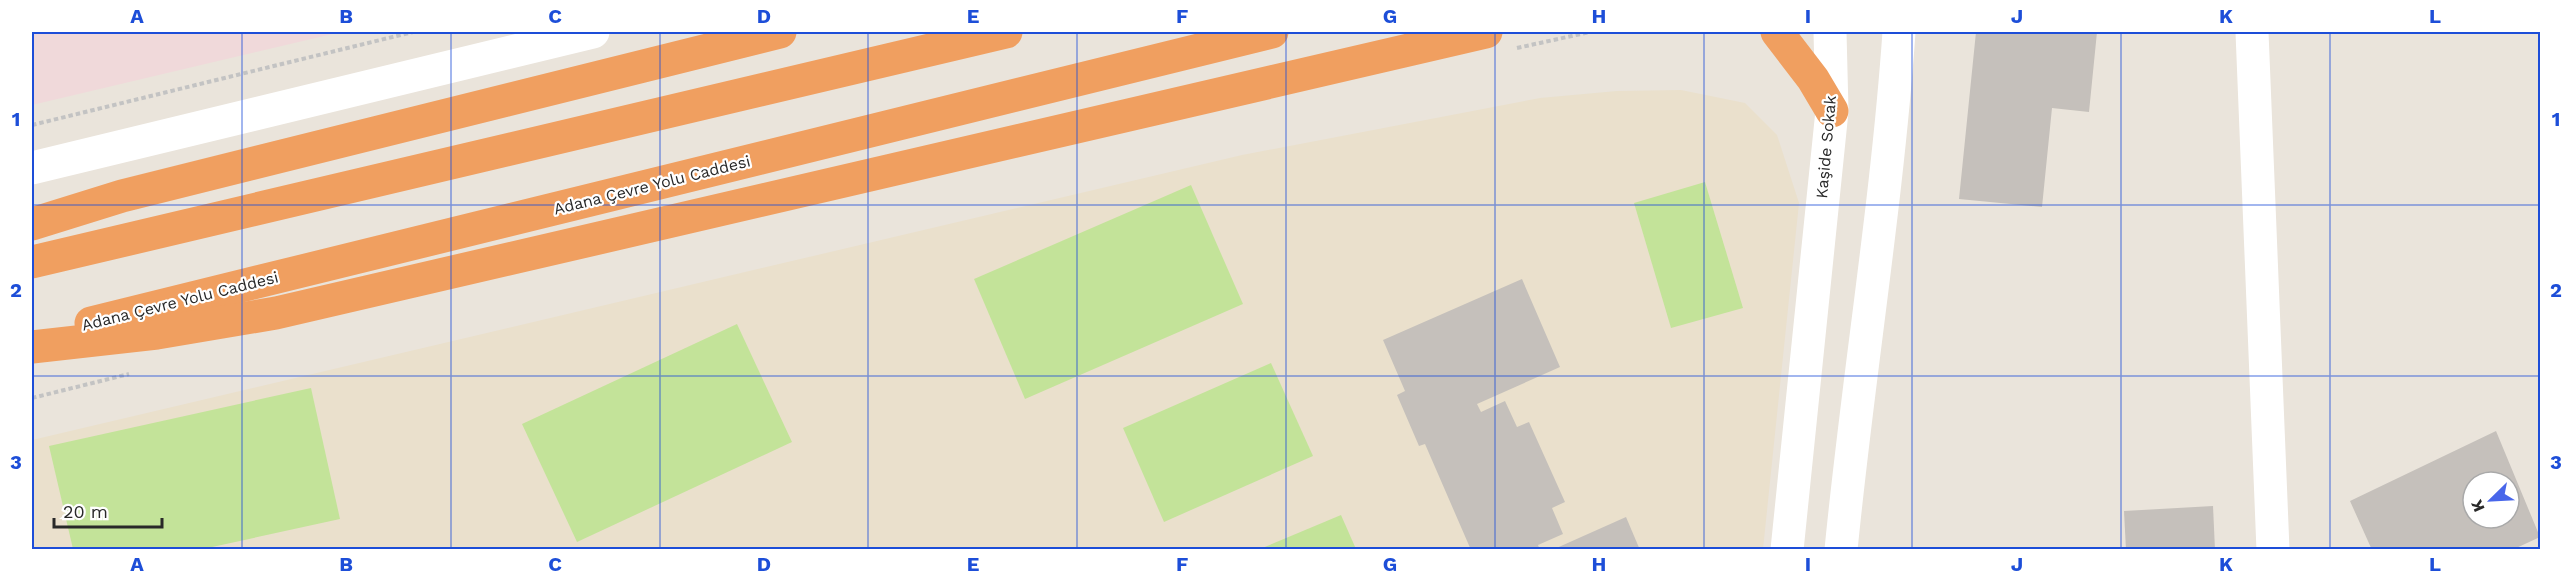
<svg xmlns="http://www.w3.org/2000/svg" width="2572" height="581" viewBox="0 0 2572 581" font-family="'Work Sans',sans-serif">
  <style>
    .education { fill: #eae0cc }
    .medical { fill: #f0d9da }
    .pitch { fill: #c3e399 }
    .building { fill: #c5c0bb; fill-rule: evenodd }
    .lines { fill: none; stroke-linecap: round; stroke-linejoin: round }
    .path { stroke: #c3c3c3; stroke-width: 4; stroke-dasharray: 4.5 3; stroke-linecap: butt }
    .minor { stroke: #fff; stroke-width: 33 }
    .highway { stroke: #f09f60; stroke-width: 33 }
    .grid { fill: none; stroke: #1d4ed8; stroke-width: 1.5; stroke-opacity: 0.55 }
    .labels { text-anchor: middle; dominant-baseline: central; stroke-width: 4.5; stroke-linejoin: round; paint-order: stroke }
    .street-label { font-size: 16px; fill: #292929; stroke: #fff }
    .neatline { fill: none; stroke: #1d4ed8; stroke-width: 2 }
    .grid-label { font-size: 20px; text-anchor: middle; font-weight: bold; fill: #1d4ed8 }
  </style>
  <rect width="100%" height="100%" fill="#eae4db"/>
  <!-- education -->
  <polygon class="education" points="1681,90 1745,103 1777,135 1799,203 1763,549 32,549 32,440 1242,155 1540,98 1617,91"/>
  <!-- medical -->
  <polygon class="medical" points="32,32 341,32 32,105"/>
  <!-- pitch -->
  <g class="pitch">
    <polygon points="1705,182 1743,308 1671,328 1634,203"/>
    <polygon points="1191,185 1243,304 1025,399 974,279"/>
    <polygon points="737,324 792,442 577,542 522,424"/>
    <polygon points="1271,363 1313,456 1164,522 1123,428"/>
    <polygon points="311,388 340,519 203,549 73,549 49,446"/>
    <polygon points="1341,515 1356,549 1260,549"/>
  </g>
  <!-- building -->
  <g class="building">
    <polygon points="1976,32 2097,32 2089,112 2052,108 2042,207 1959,199"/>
    <polygon points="1522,279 1560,367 1477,404 1481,412 1505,401 1517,427 1529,422 1565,502 1552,508 1563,534 1538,545 1540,550 1471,550 1425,444 1419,446 1397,395 1405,391 1383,340"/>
    <path d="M2496 431 2540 537 2512 550H2372L2350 501ZM2473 482H2509V518H2473Z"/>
    <polygon points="2213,506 2215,550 2126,550 2124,511"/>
    <polygon points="1626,517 1640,550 1552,550"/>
  </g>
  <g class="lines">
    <!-- path -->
    <g class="path">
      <polyline points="1517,48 1590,32"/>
      <polyline points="32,125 413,32"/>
      <polyline points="32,398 129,374"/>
    </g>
    <!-- minor -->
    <g class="minor">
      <polyline points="2252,32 2273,550"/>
      <polyline points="32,168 593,32"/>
      <polyline points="1787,550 1832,111 1830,32"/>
      <path d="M1841 550C1858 376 1887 205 1899 32"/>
    </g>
    <!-- highway -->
    <g class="highway">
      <polyline points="1777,32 1813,79 1832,111"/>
      <polyline points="32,224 122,196 780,32"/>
      <polyline points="32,262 1006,32"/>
      <polyline points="91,323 1272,32"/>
      <polyline points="32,347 157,333 276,313 1486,32"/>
    </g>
  </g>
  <!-- grid -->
  <path class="grid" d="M242 32V550M451 32V550M660 32V550M868 32V550M1077 32V550M1286 32V550M1495 32V550M1704 32V550M1912 32V550M2121 32V550M2330 32V550M32 205H2540M32 376H2540"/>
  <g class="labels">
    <!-- street labels -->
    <g class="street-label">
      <text transform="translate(1826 147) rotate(-85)">Kaşide Sokak</text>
      <text transform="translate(652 185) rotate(-14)">Adana Çevre Yolu Caddesi</text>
      <text transform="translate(180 301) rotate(-14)">Adana Çevre Yolu Caddesi</text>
    </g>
  </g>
  <!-- border -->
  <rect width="2572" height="581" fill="none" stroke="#ffffff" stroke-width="66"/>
  <!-- north arrow -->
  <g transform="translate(2491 500) rotate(246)"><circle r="28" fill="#ffffff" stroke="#a9a9a9" stroke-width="1.5"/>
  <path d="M0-4.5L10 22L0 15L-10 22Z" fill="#4866ea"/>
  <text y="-9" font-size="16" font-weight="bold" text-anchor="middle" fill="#292929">K</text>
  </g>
  <!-- scale -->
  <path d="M54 518v9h108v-9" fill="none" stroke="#292929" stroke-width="3"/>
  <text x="63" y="518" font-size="18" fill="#292929" stroke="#ffffff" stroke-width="4.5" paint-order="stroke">20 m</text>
  <rect x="33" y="33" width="2506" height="515" class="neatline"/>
  <g class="grid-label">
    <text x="137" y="23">A</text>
    <text x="346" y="23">B</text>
    <text x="555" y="23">C</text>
    <text x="764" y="23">D</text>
    <text x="973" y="23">E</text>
    <text x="1182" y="23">F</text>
    <text x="1390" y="23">G</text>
    <text x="1599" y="23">H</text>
    <text x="1808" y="23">I</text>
    <text x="2017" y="23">J</text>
    <text x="2226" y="23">K</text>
    <text x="2435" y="23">L</text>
    <text x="16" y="126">1</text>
    <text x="2556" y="126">1</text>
    <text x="16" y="297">2</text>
    <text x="2556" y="297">2</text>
    <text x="16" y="469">3</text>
    <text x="2556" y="469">3</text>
    <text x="137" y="571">A</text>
    <text x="346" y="571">B</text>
    <text x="555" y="571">C</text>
    <text x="764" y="571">D</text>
    <text x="973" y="571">E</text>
    <text x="1182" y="571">F</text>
    <text x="1390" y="571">G</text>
    <text x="1599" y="571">H</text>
    <text x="1808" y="571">I</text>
    <text x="2017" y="571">J</text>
    <text x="2226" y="571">K</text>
    <text x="2435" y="571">L</text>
  </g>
</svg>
